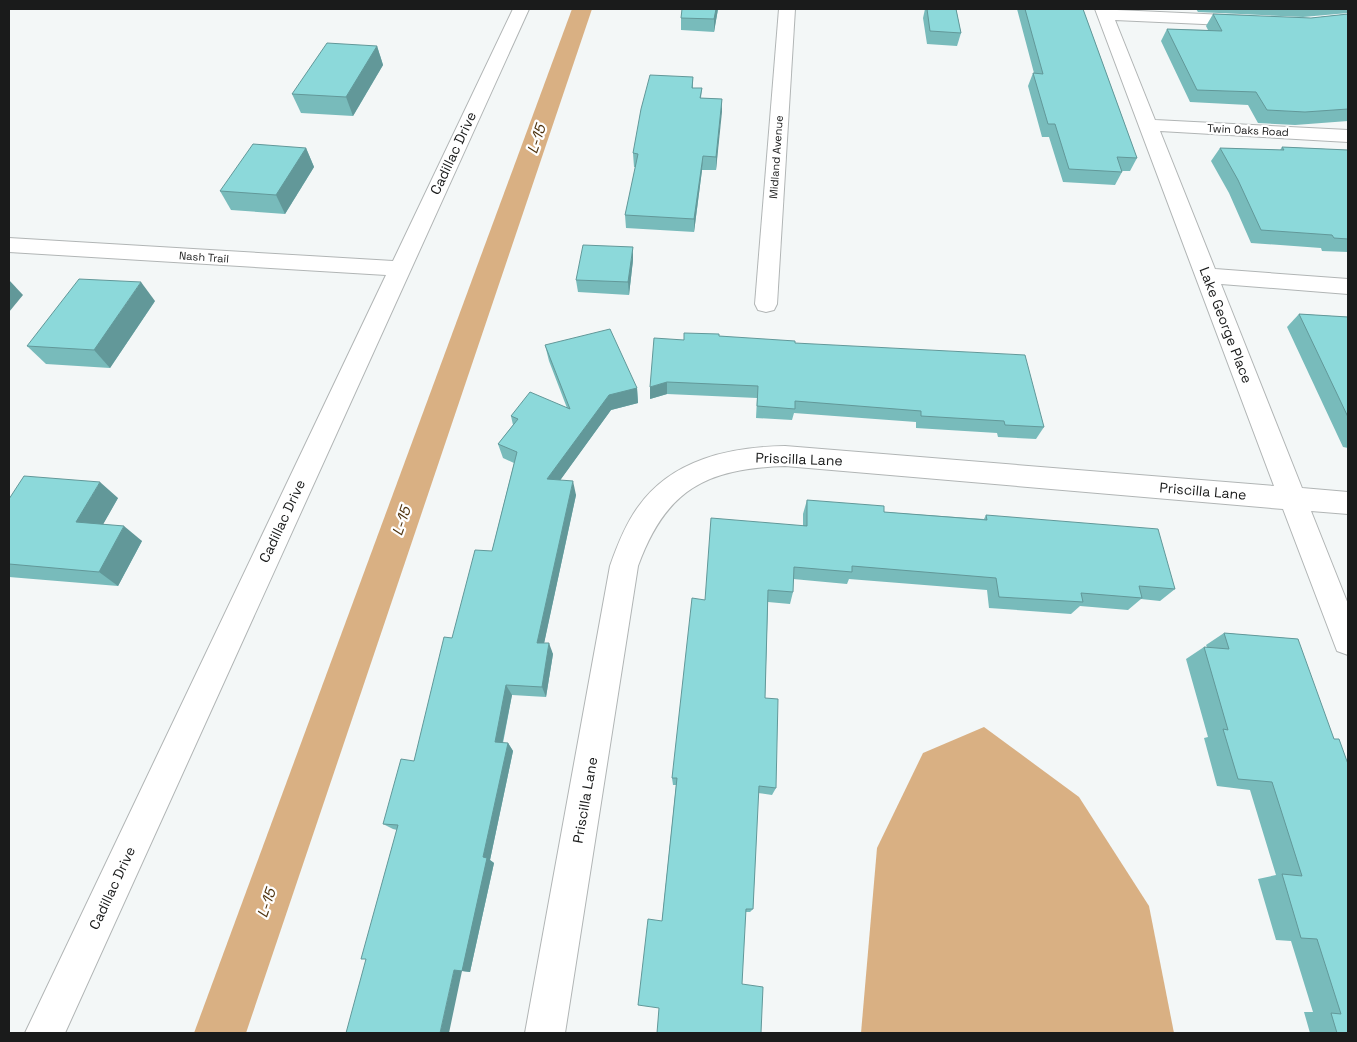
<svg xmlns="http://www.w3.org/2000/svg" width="1357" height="1042" viewBox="0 0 1357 1042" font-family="'Space Grotesk',sans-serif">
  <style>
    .water { fill: #d9b083 }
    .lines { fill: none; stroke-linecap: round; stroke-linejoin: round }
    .canal { fill: #d9b083; fill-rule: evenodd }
    .street-casing { stroke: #b1b5b5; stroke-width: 2 }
    .street { fill: #fff; fill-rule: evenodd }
    .wall { fill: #78bbbb }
    .shaded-wall { fill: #629899 }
    .building { fill: #8cd9da; stroke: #629899 }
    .labels { text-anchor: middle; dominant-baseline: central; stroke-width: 4.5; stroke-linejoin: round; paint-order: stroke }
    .far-street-label { font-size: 11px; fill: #1a1b1b; stroke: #fff }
    .street-label { font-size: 14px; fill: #1a1b1b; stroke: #fff }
    .water-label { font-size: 15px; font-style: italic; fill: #4e320d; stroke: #fff }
  </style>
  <rect width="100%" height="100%" fill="#f3f7f7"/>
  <!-- water -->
  <polygon class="water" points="984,727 1079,797 1149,906 1174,1033 861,1033 877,848 923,753"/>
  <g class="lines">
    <!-- canal -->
    <polygon class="canal" points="572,9 592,9 246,1033 194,1033"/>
    <defs>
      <g id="street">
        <polygon points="513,9 529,9 65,1033 25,1033 386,275 9,252 9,238 393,261"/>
        <polygon points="779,9 795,9 777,304 774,310 766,312 758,310 755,304"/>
        <path d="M1095 9 1247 16 1253 18 1255 21 1253 24 1247 26 1115 20 1155 120 1348 130V142L1160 131 1215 269 1348 279V294L1221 284 1302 488 1348 492V514L1311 511 1348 604V655L1337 651 1283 509 785 466C706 469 666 489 638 566L565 1033H525L610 566C617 546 625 525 638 507 672 459 730 447 785 446L1274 486Z"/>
      </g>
    </defs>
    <!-- street casing -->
    <use href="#street" class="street-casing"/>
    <!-- street -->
    <use href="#street" class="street"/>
  </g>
  <!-- wall -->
  <g class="wall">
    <polygon points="718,9 714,32 681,30 681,18"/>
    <polygon points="925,9 956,9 961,33 957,46 927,44 923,18"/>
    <polygon points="1017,9 1083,9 1137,158 1130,171 1122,171 1122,172 1115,185 1063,182 1049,137 1042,137 1028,86 1033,73 1034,73"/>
    <polygon points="1196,9 1348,9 1348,13 1303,17 1198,12"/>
    <polygon points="1213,14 1311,18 1348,14 1348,121 1295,125 1258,123 1248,105 1190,102 1161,41 1167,29 1208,30 1206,26"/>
    <polygon points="377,46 383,65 353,116 301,113 292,94"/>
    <polygon points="693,77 693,88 702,88 701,98 722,99 716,170 702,170 694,232 626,228 625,215 636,167 634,167 633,153"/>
    <polygon points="1282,147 1348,150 1348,252 1322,251 1321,248 1251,243 1229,193 1211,161 1220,148 1280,150"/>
    <polygon points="306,148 314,167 285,214 231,210 220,191"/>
    <polygon points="633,260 629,295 578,292 576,280"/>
    <polygon points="155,301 110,368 46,364 27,346"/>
    <polygon points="1299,314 1348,317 1348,448 1343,447 1287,327"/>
    <polygon points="719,336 795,343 1044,427 1036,439 998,437 997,433 916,428 916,422 794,413 792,420 756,418 757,398 667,394 650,399 684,340"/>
    <polygon points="545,345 637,388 638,403 611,410 560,480 576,495 544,643 553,654 546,697 512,695 503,743 508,743 513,751 490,860 494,863 470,972 366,959 397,830 393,829 383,824 414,761 452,638 492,551 514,463 503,458 498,444 513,425 511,416 567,408 549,361"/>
    <polygon points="118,498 103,524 142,541 118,586 9,577 9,499"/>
    <polygon points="807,500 884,512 984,519 986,515 1175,589 1160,601 1141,599 1128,610 1080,606 1071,614 989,608 987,590 849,579 847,584 793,579 793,592 790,604 768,602 765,698 776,788 772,795 758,793 753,909 750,912 746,912 659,1008 662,921 676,785 673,785 672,778 705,600 803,526 803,514"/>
    <polygon points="1224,633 1298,639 1348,1033 1310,1033 1304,1012 1313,1012 1291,941 1276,940 1258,879 1276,875 1250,790 1217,786 1204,738 1208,737 1186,659 1204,647 1207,647 1206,645"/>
  </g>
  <!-- shaded-wall -->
  <g class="shaded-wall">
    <polygon points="716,9 718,9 714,32 714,19"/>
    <polygon points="377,46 383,65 353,116 346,97"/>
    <polygon points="722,99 722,112 716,170 716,157"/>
    <polygon points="306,148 314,167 285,214 276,195"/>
    <polygon points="703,156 702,170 694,232 694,219"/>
    <polygon points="633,247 633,260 629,295 628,282"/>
    <polygon points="9,280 23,295 9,312"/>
    <polygon points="141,282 155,301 110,368 94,350"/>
    <polygon points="667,382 667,394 650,399 650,387"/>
    <polygon points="637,388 638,403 611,410 551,493 547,479 609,395"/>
    <polygon points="573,481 576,495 542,653 537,643"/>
    <polygon points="100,482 118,498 96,537 76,522"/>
    <polygon points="124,526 142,541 118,586 99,572"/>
    <polygon points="549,643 553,654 546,697 542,687"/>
    <polygon points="506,685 512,695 501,750 495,742"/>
    <polygon points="508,743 513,751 490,860 494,863 470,972 462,971 449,1033 440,1033 454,970 483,857"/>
  </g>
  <!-- building -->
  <g class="building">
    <polygon points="682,9 716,9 714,19 681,18"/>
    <polygon points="927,9 956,9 961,33 930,31"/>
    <polygon points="1025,9 1083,9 1137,158 1117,157 1122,172 1069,169 1055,124 1048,124 1033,73 1043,74"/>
    <polygon points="1213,14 1311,18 1348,14 1348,109 1305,112 1267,110 1256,92 1197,90 1167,29 1222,31"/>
    <polygon points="327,43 377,46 346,97 292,94"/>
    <polygon points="650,75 693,77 692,88 702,88 700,98 722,99 716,157 703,156 694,219 625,215 638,154 633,153 641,109"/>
    <polygon points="253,144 306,148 276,195 220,191"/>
    <polygon points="1282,147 1348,150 1348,239 1334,238 1332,235 1261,230 1238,180 1220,148 1284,150"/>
    <polygon points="583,245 633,247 628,282 576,280"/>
    <polygon points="79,279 141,282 94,350 27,346"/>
    <polygon points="1299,314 1348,317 1348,417"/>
    <polygon points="610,329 637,388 609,395 547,479 573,481 537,643 549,643 542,687 506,685 495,742 508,743 483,857 487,858 462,971 454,970 440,1033 346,1033 366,959 361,959 398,825 383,824 401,759 414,761 444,637 452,638 475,550 492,551 517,452 498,444 518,419 511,416 530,392 570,409 545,345"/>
    <polygon points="684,333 719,334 719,336 795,341 795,343 1025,355 1044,427 1005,425 1004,421 921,416 921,411 795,401 795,409 757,406 758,386 667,382 650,387 654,338 684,340"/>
    <polygon points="24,476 100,482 76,522 124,526 99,572 9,564 9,499"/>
    <polygon points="807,500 884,506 884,512 987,520 986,515 1158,529 1175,589 1139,586 1142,598 1081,593 1083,602 999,597 996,578 852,566 852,572 794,567 793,592 768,590 765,698 778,699 776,788 759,786 753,909 746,909 742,984 763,987 761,1033 657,1033 659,1008 638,1005 648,919 662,921 677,778 672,778 692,598 705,600 711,518 807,526"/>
    <polygon points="1224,633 1298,639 1334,739 1339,739 1348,764 1348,1033 1337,1033 1331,1013 1341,1014 1317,939 1301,938 1282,874 1302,876 1272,782 1238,779 1223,729 1228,730 1204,647 1229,649"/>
  </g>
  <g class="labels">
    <!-- far-street labels -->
    <g class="far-street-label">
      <text transform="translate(1248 130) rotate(3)">Twin Oaks Road</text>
      <text transform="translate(776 157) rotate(-86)">Midland Avenue</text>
      <text transform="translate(204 257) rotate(4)">Nash Trail</text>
    </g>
    <!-- street labels -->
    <g class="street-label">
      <text transform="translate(453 153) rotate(-65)">Cadillac Drive</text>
      <text transform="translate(1226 325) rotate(69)">Lake George Place</text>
      <text transform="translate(799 459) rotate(2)">Priscilla Lane</text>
      <text transform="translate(1203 491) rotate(5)">Priscilla Lane</text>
      <text transform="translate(282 521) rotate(-65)">Cadillac Drive</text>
      <text transform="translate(585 800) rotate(-80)">Priscilla Lane</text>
      <text transform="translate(112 888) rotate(-65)">Cadillac Drive</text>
    </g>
    <!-- water labels -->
    <g class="water-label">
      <text transform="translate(536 139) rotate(-71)">L-15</text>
      <text transform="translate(401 521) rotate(-71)">L-15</text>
      <text transform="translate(266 903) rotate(-71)">L-15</text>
    </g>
  </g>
  <!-- border -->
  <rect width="1357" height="1042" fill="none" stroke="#1a1b1b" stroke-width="20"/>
</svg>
